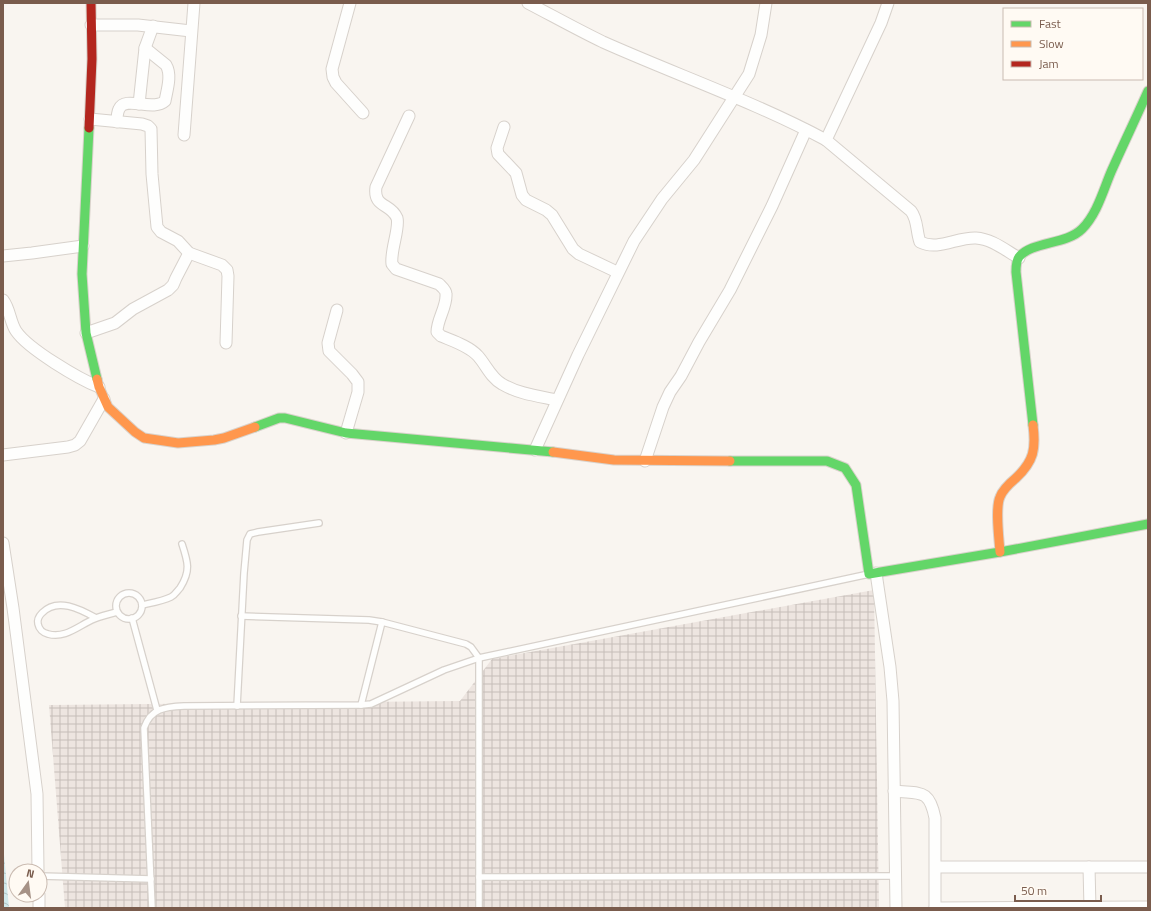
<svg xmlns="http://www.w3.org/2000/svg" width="1151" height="911" viewBox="0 0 1151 911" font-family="'Titillium Web',sans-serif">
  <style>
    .industrial { fill: url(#industrial-grid) }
    .water { fill: url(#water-waves) }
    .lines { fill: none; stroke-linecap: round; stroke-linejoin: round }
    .lane-casing { stroke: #d7d1cb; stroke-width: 8 }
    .street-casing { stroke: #d7d1cb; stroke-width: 13 }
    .fast-casing { stroke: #d9d2cb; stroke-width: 11 }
    .slow-casing { stroke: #d9d2cb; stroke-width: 11 }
    .jam-casing { stroke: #d9d2cb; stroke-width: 11 }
    .lane { stroke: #fefefd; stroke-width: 5.5 }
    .street { stroke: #fefefd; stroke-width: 11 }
    .fast { stroke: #63d668; stroke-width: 9 }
    .slow { stroke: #ff974d; stroke-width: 9 }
    .jam { stroke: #b3261e; stroke-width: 9 }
  </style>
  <defs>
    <pattern id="industrial-grid" width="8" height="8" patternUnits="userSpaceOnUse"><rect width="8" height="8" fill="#ede5e0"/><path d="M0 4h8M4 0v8" fill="none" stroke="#c5bdb8"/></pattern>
    <pattern id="water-waves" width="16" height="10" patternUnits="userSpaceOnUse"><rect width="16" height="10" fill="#d0e8ea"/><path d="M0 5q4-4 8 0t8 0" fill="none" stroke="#aebfc0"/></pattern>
  </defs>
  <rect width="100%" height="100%" fill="#f9f5f0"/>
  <!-- industrial -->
  <polygon class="industrial" points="874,590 879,908 65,908 49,705 460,701 492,659"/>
  <!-- water -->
  <polygon class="water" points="3,844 9,908 3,908"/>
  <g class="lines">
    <defs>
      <g id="lane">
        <circle cx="129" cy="606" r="13"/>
        <path d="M142 605C151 603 163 601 171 597 175 595 177 591 180 588 191 571 188 562 182 544"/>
        <polyline points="241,616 369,620 382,622 466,644 471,647 479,658 479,908"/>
        <path d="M96 618C80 609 57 597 42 613 39 616 37 620 38 624 39 629 43 633 48 634 65 639 78 626 94 619 101 616 109 614 117 612"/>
        <polyline points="132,618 157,710"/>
        <polyline points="361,705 382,622"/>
        <polyline points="237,706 244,573 247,540 250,534 258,532 319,523"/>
        <polyline points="40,876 151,879"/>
        <polyline points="479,877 895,876"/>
        <path d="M152 908 144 728C151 708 165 707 184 706L361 705 371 704 444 670 479 658 869 574"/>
      </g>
      <g id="street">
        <polyline points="350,3 332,69 333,77 336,83 363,113"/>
        <path d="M528 3C553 16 578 30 603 42 677 75 755 102 826 140"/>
        <path d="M888 3 881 23 826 140 911 211C918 220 916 231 920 242 938 251 957 237 976 238 992 239 1005 250 1019 258"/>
        <polyline points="91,25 138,25 191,31"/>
        <polyline points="139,104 145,48 153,26"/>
        <path d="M409 116 376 187C373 208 391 203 397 218 400 228 390 251 392 264L396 269 439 284C442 287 446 290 446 294 447 307 437 319 437 332L441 336C453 341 469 346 478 356 486 365 491 378 502 384 519 394 538 396 557 400"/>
        <polyline points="90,119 142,124 148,126 151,129 152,174 157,227 161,232 178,241 189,253 222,265 227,270 228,276 226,343"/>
        <path d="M117 122C117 118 117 113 119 109 125 95 153 112 165 101 167 90 172 75 166 65L145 48"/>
        <polyline points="504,127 497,148 498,154 516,173 522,195 526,200 546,210 552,215 573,249 579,254 617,272"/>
        <polyline points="184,135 194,3"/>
        <polyline points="3,256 32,253 83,246"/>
        <path d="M3 300C10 309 10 322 16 331 28 349 79 379 99 387"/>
        <polyline points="337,310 328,343 329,351 352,374 358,382 358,392 346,433"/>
        <polyline points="86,333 115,323 133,309 168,290 173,285 176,278 189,253"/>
        <polyline points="535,450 578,355 634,241 662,199 694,160 749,74 761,35 766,3"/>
        <polyline points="3,455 68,447 75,445 80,441 104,399"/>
        <polyline points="645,461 663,407 670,392 681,376 699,342 730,290 772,206 806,130"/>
        <polyline points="3,543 13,608 37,794 38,871"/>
        <polyline points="876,573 890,667 893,701 896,908"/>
        <path d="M894 791C920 794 929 788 935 818V908"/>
        <polyline points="936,867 1148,867"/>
        <polyline points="1089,867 1090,908"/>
        <polyline points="39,895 39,908"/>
        <polyline points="935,908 1148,907"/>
      </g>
      <g id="fast">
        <polyline points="89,128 82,274 86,333 97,379"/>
        <path d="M1033 425 1016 272C1016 267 1016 261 1019 257 1032 241 1066 245 1082 229 1097 214 1103 191 1111 172 1123 145 1136 118 1148 91"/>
        <polyline points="255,427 279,418 285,418 346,433 553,452"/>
        <polyline points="730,461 827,461 845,468 856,485 869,574 1000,552 1148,524"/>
      </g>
      <g id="slow">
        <polyline points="97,379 99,387 108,407 135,432 144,438 178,443 214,440 224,438 255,427"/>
        <polyline points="553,452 614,460 730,461"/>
        <path d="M1000 552C999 538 995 508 1000 497 1003 489 1010 483 1016 478 1034 461 1036 449 1033 425"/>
      </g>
      <polyline id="jam" points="89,128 92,59 91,3"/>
    </defs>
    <!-- lane casing -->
    <use href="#lane" class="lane-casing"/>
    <!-- street casing -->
    <use href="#street" class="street-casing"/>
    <!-- fast casing -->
    <use href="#fast" class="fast-casing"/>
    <!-- slow casing -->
    <use href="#slow" class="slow-casing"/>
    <!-- jam casing -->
    <use href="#jam" class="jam-casing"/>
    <!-- lane -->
    <use href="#lane" class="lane"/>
    <!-- street -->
    <use href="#street" class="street"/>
    <!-- fast -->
    <use href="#fast" class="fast"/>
    <!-- slow -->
    <use href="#slow" class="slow"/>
    <!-- jam -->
    <use href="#jam" class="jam"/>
  </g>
  <!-- border -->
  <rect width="1151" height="911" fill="none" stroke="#7a5c4d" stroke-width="8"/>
  <!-- legend -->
  <rect x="1003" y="8" width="140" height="72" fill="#fffaf3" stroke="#cabbb1"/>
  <rect x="1011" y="21" width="20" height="6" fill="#63d668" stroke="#cabbb1"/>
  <text x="1039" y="28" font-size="12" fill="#7a5c4d">Fast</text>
  <rect x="1011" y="41" width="20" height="6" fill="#ff974d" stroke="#cabbb1"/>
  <text x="1039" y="48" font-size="12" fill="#7a5c4d">Slow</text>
  <rect x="1011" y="61" width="20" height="6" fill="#b3261e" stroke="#cabbb1"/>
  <text x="1039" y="68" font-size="12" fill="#7a5c4d">Jam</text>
  <!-- north arrow -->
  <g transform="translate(28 883) rotate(14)"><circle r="19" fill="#fffaf3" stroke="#cabbb1"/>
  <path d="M0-3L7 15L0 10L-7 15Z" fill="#a69286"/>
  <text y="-6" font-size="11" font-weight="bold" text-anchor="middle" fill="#7a5c4d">N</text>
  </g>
  <!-- scale -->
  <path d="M1015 895v6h86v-6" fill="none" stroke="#7a5c4d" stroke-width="2"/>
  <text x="1021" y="895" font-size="12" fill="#7a5c4d" stroke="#fffaf3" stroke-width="3" paint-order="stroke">50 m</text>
</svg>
